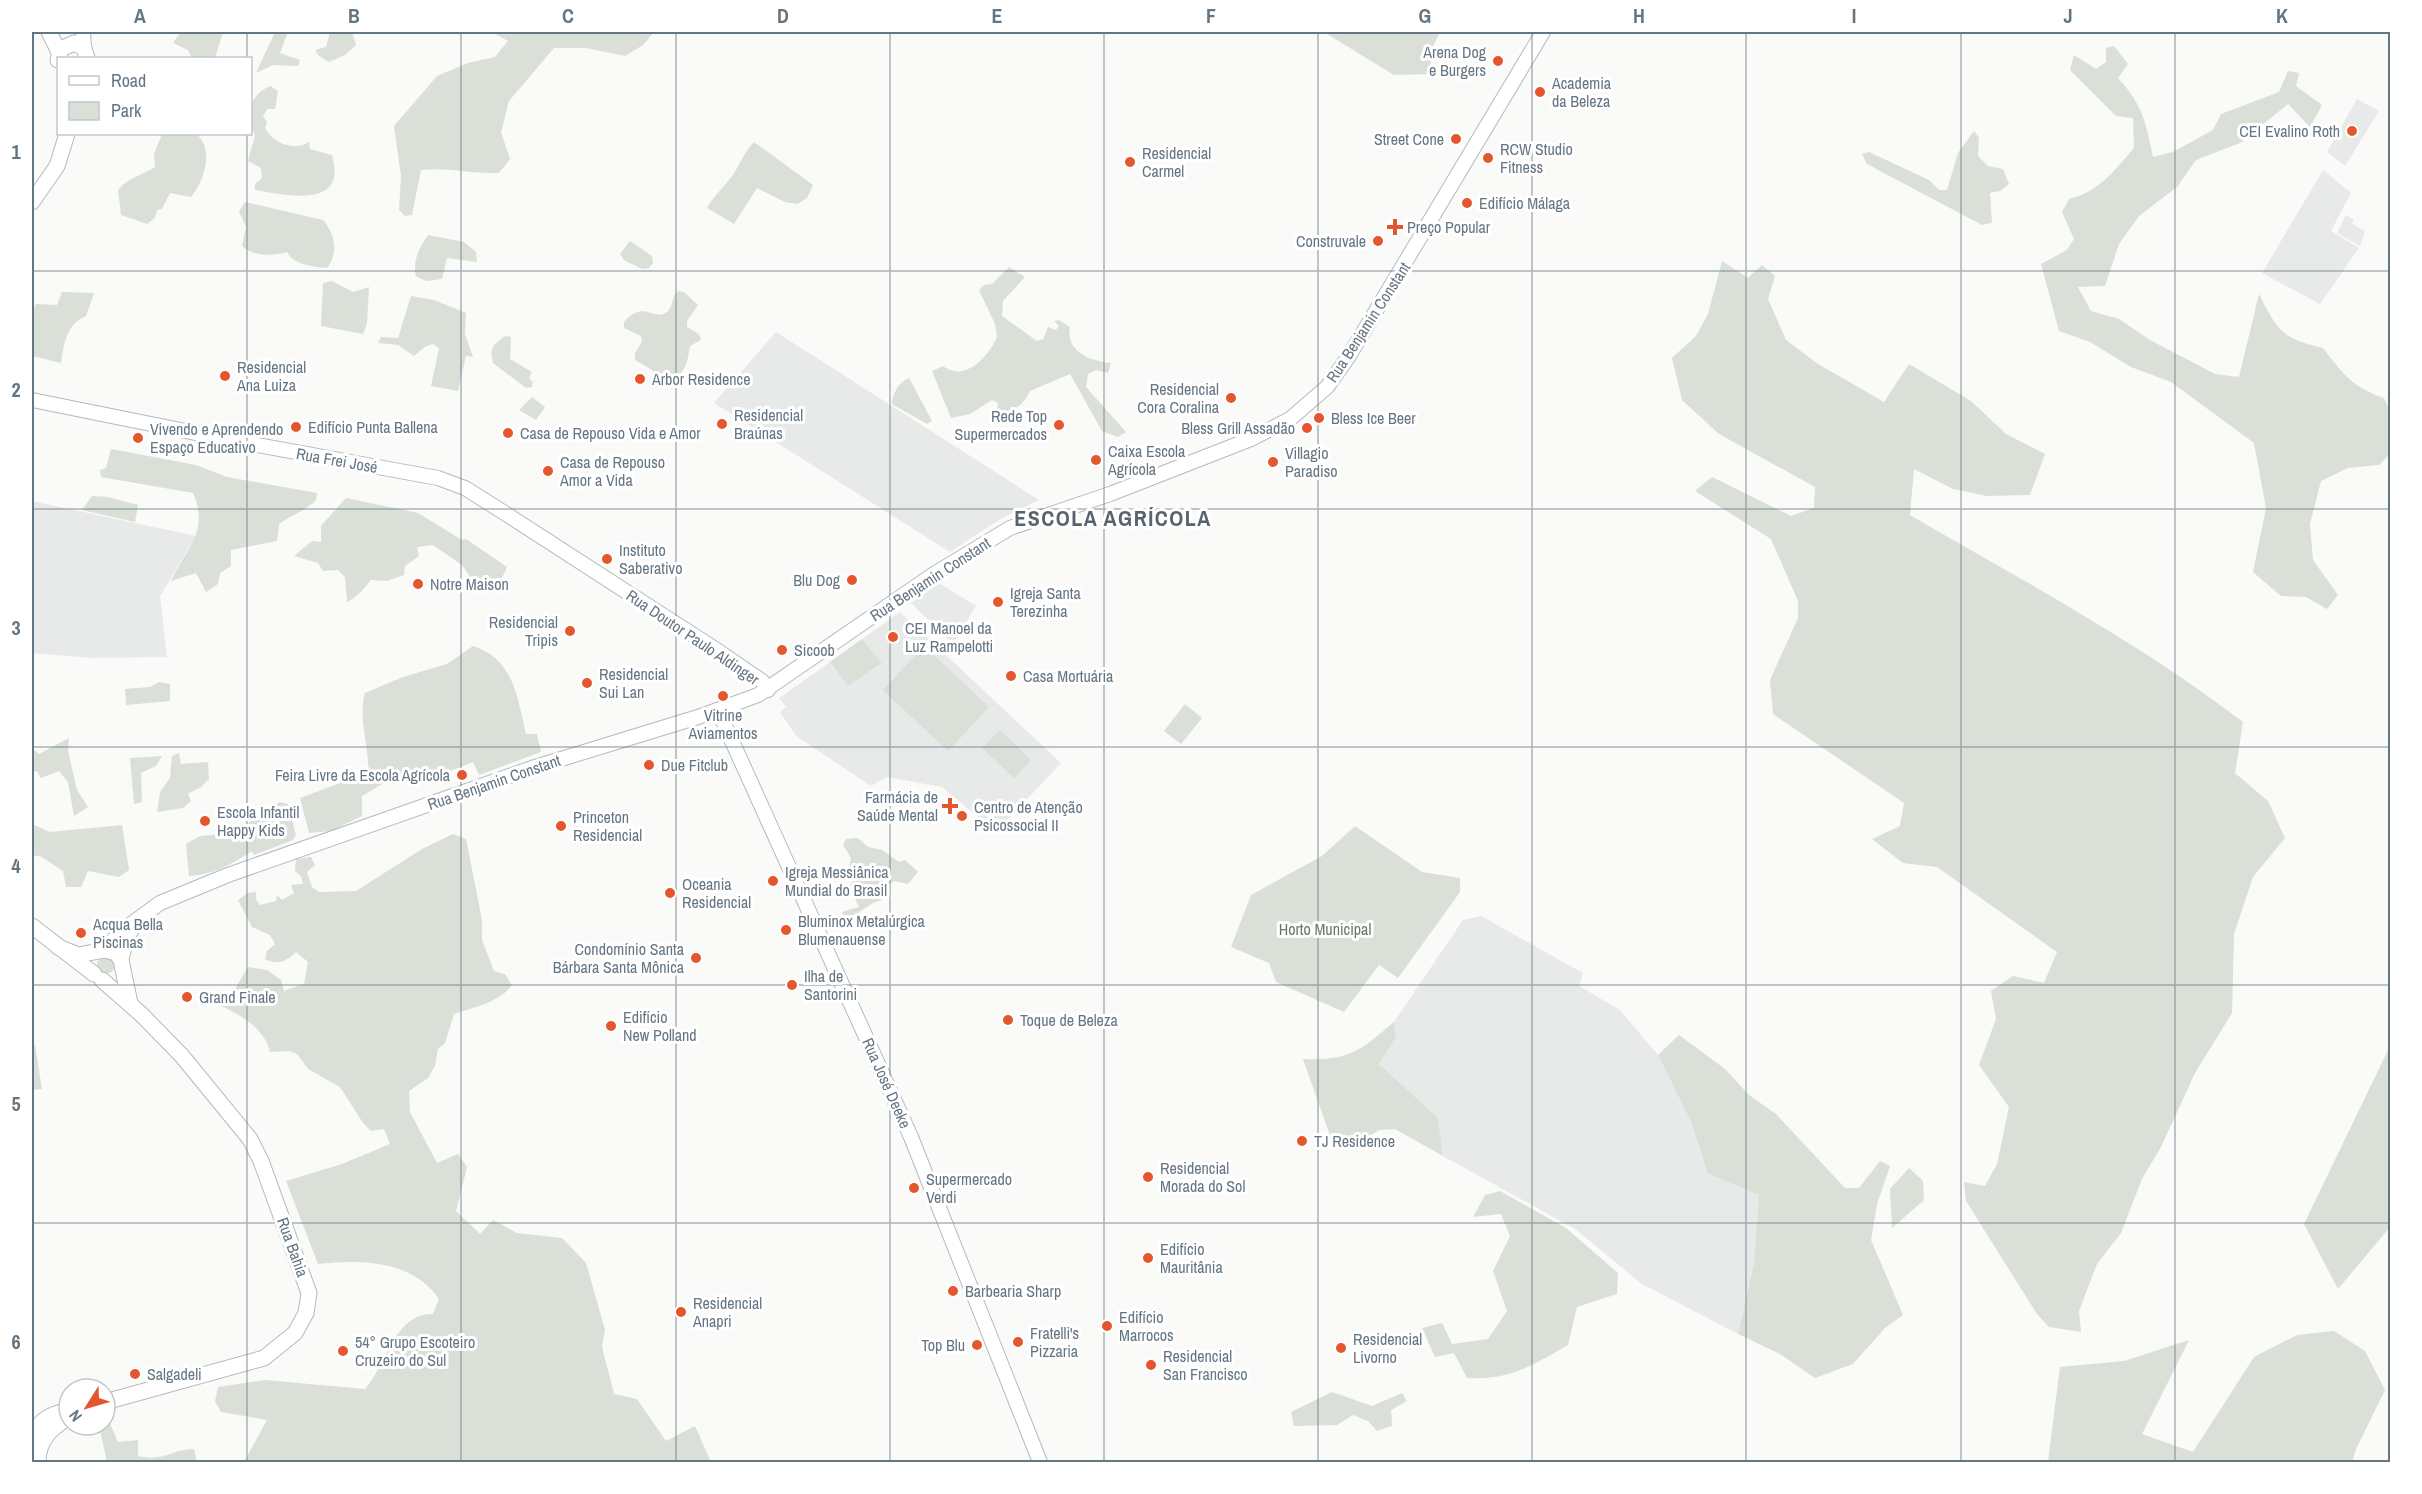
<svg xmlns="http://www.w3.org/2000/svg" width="2422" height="1494" viewBox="0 0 2422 1494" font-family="'Archivo Narrow',sans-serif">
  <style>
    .built { fill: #e8e9e9 }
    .green { fill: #dadfd7 }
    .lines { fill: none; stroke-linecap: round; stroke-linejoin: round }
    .secondary-casing { stroke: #b3babf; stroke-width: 16 }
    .primary-casing { stroke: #b5babe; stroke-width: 17 }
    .secondary { stroke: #fff; stroke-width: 14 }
    .primary { stroke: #fff; stroke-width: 15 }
    .grid { fill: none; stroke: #657683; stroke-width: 1.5; stroke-opacity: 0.55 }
    .poi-dot { fill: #e4572e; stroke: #fff; stroke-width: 2 }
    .labels { text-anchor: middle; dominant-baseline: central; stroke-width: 6; stroke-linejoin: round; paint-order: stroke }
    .poi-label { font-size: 16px; fill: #657683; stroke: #fff; text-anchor: start }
    .street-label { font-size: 16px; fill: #657683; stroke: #fff }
    .park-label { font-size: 16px; fill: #687a64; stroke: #fff }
    .district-label { font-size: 22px; font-weight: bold; letter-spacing: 1.5px; fill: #57646e; stroke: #fff }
    .neatline { fill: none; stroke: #657683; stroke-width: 2 }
    .grid-label { font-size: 20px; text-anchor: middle; font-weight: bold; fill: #657683 }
  </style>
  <rect width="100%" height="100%" fill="#fafaf8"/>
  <!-- built -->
  <g class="built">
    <polygon points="2357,99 2379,111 2345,166 2327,152"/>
    <polygon points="2323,170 2351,193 2331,231 2359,248 2320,304 2262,273"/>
    <polygon points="2346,215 2354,220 2352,224 2365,231 2360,246 2337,233"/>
    <polygon points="776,332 1039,500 999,520 950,552 714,403"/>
    <polygon points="32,501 196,536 160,596 167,657 92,658 32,653"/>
    <polygon points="939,583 976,606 953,644 911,603"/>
    <polygon points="900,612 1061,763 996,832 942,787 886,777 871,786 796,736 780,712 786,707 779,698 830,662 848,686 882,663 862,639"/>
    <polygon points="1481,916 1583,973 1579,986 1620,1010 1658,1055 1691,1122 1708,1174 1759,1195 1754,1263 1738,1334 1642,1284 1575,1229 1443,1156 1438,1118 1379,1064 1396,1037 1394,1022 1463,920"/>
  </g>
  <!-- green -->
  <g class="green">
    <polygon points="181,32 204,34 223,32 215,58 192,58 188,50 173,43"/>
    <polygon points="275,32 288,32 280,53 300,60 298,66 273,65 256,73"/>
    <polygon points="330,32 352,32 356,45 345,55 329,62 319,56 315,50 326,47"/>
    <path d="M492 32H654L643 45 625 56 586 48H554L509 101 501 132 510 159 499 173C472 174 448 167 421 170L412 215 405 216 399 210 401 176 394 126 437 76 468 63 495 57 508 41Z"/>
    <polygon points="1324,32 1440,32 1431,51 1431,74 1394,75"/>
    <path d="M2114 46 2128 64 2118 78C2143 105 2146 123 2153 157L2173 152 2213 130 2221 114 2279 92 2288 71 2299 73 2296 86 2322 105 2310 127 2288 104 2240 143 2196 160 2177 187 2139 216 2119 244 2105 286 2078 287 2091 311 2119 319 2150 340 2215 374 2239 377 2259 294C2277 330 2282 339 2323 348 2343 374 2352 387 2384 398L2390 411V454L2379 465 2348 468 2321 481 2310 524 2313 560 2338 595 2327 609 2306 597 2281 596 2253 572 2266 508 2254 443 2171 382 2131 367 2090 342 2059 331 2041 264 2067 250 2074 239 2062 212 2069 199C2099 192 2115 170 2134 148L2133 118 2116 116 2070 70 2074 55 2096 69 2106 62V48Z"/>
    <path d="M270 86 278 91 275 109H267L263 116 267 122 265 128C273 143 293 152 309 142L310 149 332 155C348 210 286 195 255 190V184L262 178 261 168 248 161 255 135C245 116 249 95 270 86Z"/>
    <polygon points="1974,131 1979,138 1978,156 1988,166 2003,169 2009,184 2000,191 1990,193 1992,223 1982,225 1867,164 1862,154 1869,152 1929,180 1939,190 1947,190 1958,153"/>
    <path d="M162 134H196C215 148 204 182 191 197L170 193 162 209 157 210 155 218 147 224 121 215 118 190C128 177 142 176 155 167L154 154Z"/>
    <path d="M754 142 813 185 807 198 797 204 785 202 757 188 734 224 707 208C716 192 728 184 736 170 743 158 744 153 754 142Z"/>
    <path d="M245 202 323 220C335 234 339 253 327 268 314 267 293 265 287 252 274 256 253 257 242 246L246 227 239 211Z"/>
    <path d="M428 235 464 242 476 252 477 262 447 258 442 279 426 281 416 276C412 262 420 246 428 235Z"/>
    <polygon points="630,241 652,256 653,263 649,268 642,269 624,260 620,254"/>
    <path d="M1722 261 1748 278 1762 265 1775 276 1768 299 1786 340 1818 364 1884 402 1909 364 1971 401 2006 434 2045 454 2030 495 1987 496 1953 489 1914 469 1910 515C2023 581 2139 642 2243 722L2235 773 2268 801 2285 838 2253 877 2234 934 2232 1013 2195 1073 2161 1147 2142 1179 2121 1233 2097 1264 2079 1311 2081 1332 2049 1327 2037 1314 1966 1201 1964 1182 1985 1186 1997 1164 2009 1107 1979 1065 1996 1019 1991 991 2013 976 2044 983 2057 952 1937 867 1903 863 1872 839 1900 826 1904 803 1773 714 1770 680 1798 618V601L1771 539 1695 491 1712 477 1791 516 1814 508 1815 487 1719 434 1682 400 1672 358 1696 336 1708 314Z"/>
    <path d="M1009 267 1025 277 1003 301 1002 316 1037 341 1043 339 1048 327 1056 330 1059 326 1054 321 1059 320 1070 327C1065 351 1090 361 1111 363L1108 373 1096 370 1088 374 1086 387 1126 432 1118 437 1102 431 1070 374 1030 391C1023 406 1013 412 996 416L998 403 992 400 970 414 951 418 932 371 943 366C965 383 989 356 997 337L995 324 979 290 984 285 992 284Z"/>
    <polygon points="332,281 353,292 369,287 367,323 363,334 321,326 323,283"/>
    <path d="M678 291 684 292 698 305 687 321V327L699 334 701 340 690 346 687 362 681 374 664 377 635 360V353L642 342 641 336 624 328V322C645 299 653 322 667 312 674 306 671 297 678 291Z"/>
    <path d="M62 292 94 293 86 316C66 325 64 343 61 363L32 356V312L36 304 57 305Z"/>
    <polygon points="411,296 434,300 466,313 465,334 473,357 466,356 458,391 431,386 439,348 433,344 426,346 414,356 398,345 378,343 381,337 398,338"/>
    <polygon points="505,336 511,337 510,359 532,372 529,378 533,382 532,387 526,388 493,363 491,353 494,345"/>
    <path d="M909 378 932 421 927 424 892 404C892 394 899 382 909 378Z"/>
    <polygon points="532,397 545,407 536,420 519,410"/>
    <path d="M111 449 196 465 227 477 317 493 316 500C305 511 292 515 279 524L277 541 231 550V566L220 573 218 584 206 592 196 573 171 581C186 548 210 532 193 493L101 477 100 470 106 468Z"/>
    <polygon points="92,496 108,497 138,505 135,522 82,510"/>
    <path d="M346 498 418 513 462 540 466 539 507 567 502 578 492 588 471 578 462 565 433 545 417 547 419 556 405 566 404 575 387 581 371 580C364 589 357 597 347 602L345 577 338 570 323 571 318 563 294 556 312 541 321 542V526Z"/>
    <polygon points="862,639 882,663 848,686 830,662"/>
    <path d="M473 646C514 659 517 697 526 734H537L541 752 479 775 473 762 423 782 418 774 386 782 362 796V816L331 831 309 833 300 798 362 775 368 767C368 742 358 717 365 693L403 677 447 664Z"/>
    <polygon points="924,646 989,707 948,751 883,690"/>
    <polygon points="159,682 170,684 170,701 126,705 125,689 150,687"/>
    <polygon points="1185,704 1202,718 1181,744 1164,731"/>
    <polygon points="1000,730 1031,760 1014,778 982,748"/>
    <polygon points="69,738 68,751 77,790 88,807 74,816 68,782 59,771 41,778 37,771 32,772 32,748 39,754"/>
    <polygon points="179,753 181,764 208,762 209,779 201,787 188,794 191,801 183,808 157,812 160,792 170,778 172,756"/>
    <polygon points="162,756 156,766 141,773 142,802 134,804 130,758"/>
    <path d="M280 802 288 804 296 835 293 840 254 855 252 851C232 864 213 875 189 876L186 844 200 836 223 834 241 829 259 815Z"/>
    <polygon points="32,824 50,832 122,825 129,870 119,877 88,871 81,887 66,887 63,871 42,857 32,855"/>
    <polygon points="1355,826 1422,872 1460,878 1460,892 1398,978 1379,965 1344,1012 1276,982 1269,963 1231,947 1251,895 1322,856"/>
    <path d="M453 834 466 839 482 920V940L494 971 505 974 512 985C499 1003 474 1007 454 1014L445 1043 438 1049 435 1066 428 1078 409 1091 410 1112 437 1163 458 1154 467 1167 456 1211 480 1234 493 1220 517 1233 562 1238 586 1263 605 1330 602 1347 614 1394 637 1399 666 1441 695 1426 711 1462H244L267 1420 221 1412 215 1401 218 1387 265 1380 365 1389C387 1365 394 1313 433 1314L439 1299C412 1260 362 1259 318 1264L286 1181 342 1164 390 1144 384 1129 371 1131 363 1123 340 1087 308 1069 297 1054 289 1051 270 1052C265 1029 239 1013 218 1005L217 1000 228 1001 248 967 267 970 281 980 284 991 304 984 308 962 296 952C286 961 279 966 265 959L267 951 275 944 270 935 252 927 238 900 248 893 256 892V900L260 905 276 901 277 895 282 900 294 893 291 885 303 884 301 876 295 871 296 859 311 857 315 865 307 872 312 887 319 892 356 891 422 849Z"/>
    <path d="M858 838 868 847 882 850 899 862 905 860 918 872 908 884 894 881C887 886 886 889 888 897L873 903 845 921 842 912 859 907 849 887 854 879C846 870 850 868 851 858L843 845 846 839Z"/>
    <circle cx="106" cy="965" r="9"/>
    <path d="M1394 1022 1396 1037 1379 1064 1438 1118 1443 1156 1395 1129 1379 1130 1355 1145 1334 1147 1303 1059C1349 1061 1360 1051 1394 1022Z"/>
    <polygon points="1679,1035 1725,1069 1749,1095 1776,1114 1845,1188 1859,1188 1880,1161 1890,1166 1877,1204 1871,1240 1903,1315 1885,1328 1853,1364 1815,1378 1780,1354 1738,1334 1754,1263 1759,1195 1708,1174 1691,1122 1658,1055"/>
    <polygon points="32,1045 35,1045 42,1089 32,1090"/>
    <polygon points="2390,1046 2390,1227 2338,1289 2304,1224"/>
    <polygon points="1909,1168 1923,1181 1924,1200 1892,1228 1890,1189"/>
    <path d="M1500 1191 1566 1228 1618 1273 1617 1294 1577 1307 1568 1345C1531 1366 1511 1380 1467 1378L1454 1353 1435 1357 1422 1328 1442 1323 1452 1344 1488 1339 1507 1311 1493 1271 1510 1236 1501 1214 1473 1217 1485 1195Z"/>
    <polygon points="2334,1331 2365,1351 2385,1390 2356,1449 2352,1462 2048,1462 2060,1367 2124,1361 2189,1340 2142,1434 2193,1452 2254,1357 2297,1335"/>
    <polygon points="1332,1392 1372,1406 1402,1393 1407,1401 1391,1410 1392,1426 1377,1431 1368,1421 1353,1415 1337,1425 1294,1426 1291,1412"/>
    <path d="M105 1419H108L118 1442 138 1440V1456C165 1462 168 1450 194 1449L197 1462H107L99 1425H105Z"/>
  </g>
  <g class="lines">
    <defs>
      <g id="secondary">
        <polyline points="83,32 84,48"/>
        <polyline points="32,400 235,441 438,478 465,488 503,512 718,651 762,681 768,690"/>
        <polyline points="718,710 911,1137 1040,1462"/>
        <polyline points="105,950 119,933 160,903 228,875 532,768 698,717 758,695 934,574 1010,528 1110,494 1251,439 1290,419 1327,387 1349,356 1543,32"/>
        <polyline points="121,960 128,936 135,925"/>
      </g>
      <g id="primary">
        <polyline points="49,32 59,52"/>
        <polyline points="58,60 61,49 74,43 84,48 87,58"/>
        <polyline points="32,202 57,166 67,134"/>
        <polyline points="32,926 94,974"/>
        <polyline points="58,947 78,955 105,950 116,953 121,960 130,1003"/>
        <polyline points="102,980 142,1015 182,1056 250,1139 261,1161 309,1293 306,1313 295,1333 264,1358 105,1402"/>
        <path d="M32 1436C40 1419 51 1414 69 1410"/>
        <path d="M38 1462C38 1440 51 1428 69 1417"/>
      </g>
    </defs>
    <!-- secondary casing -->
    <use href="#secondary" class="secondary-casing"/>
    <!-- primary casing -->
    <use href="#primary" class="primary-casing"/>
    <!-- secondary -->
    <use href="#secondary" class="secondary"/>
    <!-- primary -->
    <use href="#primary" class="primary"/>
  </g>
  <!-- grid -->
  <path class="grid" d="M247 32V58M461 32V1462M676 32V1462M890 32V1462M1104 32V1462M1318 32V1462M1532 32V1462M1746 32V1462M1961 32V1462M2175 32V1462M247 134V1462M32 271H2390M32 509H2390M32 747H2390M32 985H2390M32 1223H2390"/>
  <!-- markers -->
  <g class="poi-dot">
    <circle cx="1498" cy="61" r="6"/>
    <circle cx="1540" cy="92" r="6"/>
    <circle cx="2352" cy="131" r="6"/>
    <circle cx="1456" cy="139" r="6"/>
    <circle cx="1488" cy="158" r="6"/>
    <circle cx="1130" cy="162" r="6"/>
    <circle cx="1467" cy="203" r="6"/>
    <path d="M1392 218h6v6h6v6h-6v6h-6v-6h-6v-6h6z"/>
    <circle cx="1378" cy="241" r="6"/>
    <circle cx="225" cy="376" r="6"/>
    <circle cx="640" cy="379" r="6"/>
    <circle cx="1231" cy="398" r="6"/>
    <circle cx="1319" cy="418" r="6"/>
    <circle cx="722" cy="424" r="6"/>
    <circle cx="1059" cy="425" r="6"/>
    <circle cx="296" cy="427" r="6"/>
    <circle cx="1307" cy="428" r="6"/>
    <circle cx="508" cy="433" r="6"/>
    <circle cx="138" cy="438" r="6"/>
    <circle cx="1096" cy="460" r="6"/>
    <circle cx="1273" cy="462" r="6"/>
    <circle cx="548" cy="471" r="6"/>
    <circle cx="607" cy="559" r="6"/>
    <circle cx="852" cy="580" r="6"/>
    <circle cx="418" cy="584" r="6"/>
    <circle cx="998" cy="602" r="6"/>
    <circle cx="570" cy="631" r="6"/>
    <circle cx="893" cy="637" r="6"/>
    <circle cx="782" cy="650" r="6"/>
    <circle cx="1011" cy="676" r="6"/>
    <circle cx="587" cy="683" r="6"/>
    <circle cx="723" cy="696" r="6"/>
    <circle cx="649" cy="765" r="6"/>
    <circle cx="462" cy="775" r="6"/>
    <path d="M947 797h6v6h6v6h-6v6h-6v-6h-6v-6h6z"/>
    <circle cx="962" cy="816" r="6"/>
    <circle cx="205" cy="821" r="6"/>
    <circle cx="561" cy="826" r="6"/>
    <circle cx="773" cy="881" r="6"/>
    <circle cx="670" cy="893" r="6"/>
    <circle cx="786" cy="930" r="6"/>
    <circle cx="81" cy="933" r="6"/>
    <circle cx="696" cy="958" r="6"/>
    <circle cx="792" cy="985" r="6"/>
    <circle cx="187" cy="997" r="6"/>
    <circle cx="1008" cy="1020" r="6"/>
    <circle cx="611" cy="1026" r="6"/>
    <circle cx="1302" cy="1141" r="6"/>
    <circle cx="1148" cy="1177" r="6"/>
    <circle cx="914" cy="1188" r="6"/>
    <circle cx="1148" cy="1258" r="6"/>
    <circle cx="953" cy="1291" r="6"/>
    <circle cx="681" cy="1312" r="6"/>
    <circle cx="1107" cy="1326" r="6"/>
    <circle cx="1018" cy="1342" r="6"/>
    <circle cx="977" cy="1345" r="6"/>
    <circle cx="1341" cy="1348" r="6"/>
    <circle cx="343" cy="1351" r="6"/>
    <circle cx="1151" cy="1365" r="6"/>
    <circle cx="135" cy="1374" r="6"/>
  </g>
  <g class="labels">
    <!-- poi labels -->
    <g class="poi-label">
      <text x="1486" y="52" text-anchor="end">Arena Dog<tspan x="1486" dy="18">e Burgers</tspan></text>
      <text x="1552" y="83">Academia<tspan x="1552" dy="18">da Beleza</tspan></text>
      <text x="2340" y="131" text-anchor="end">CEI Evalino Roth</text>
      <text x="1444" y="139" text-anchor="end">Street Cone</text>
      <text x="1500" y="149">RCW Studio<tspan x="1500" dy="18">Fitness</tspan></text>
      <text x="1142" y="153">Residencial<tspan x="1142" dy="18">Carmel</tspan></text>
      <text x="1479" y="203">Edifício Málaga</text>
      <text x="1407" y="227">Preço Popular</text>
      <text x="1366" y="241" text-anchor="end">Construvale</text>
      <text x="237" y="367">Residencial<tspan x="237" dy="18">Ana Luiza</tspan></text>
      <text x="652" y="379">Arbor Residence</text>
      <text x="1219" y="389" text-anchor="end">Residencial<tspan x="1219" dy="18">Cora Coralina</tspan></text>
      <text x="734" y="415">Residencial<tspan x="734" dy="18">Braúnas</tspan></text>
      <text x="1047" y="416" text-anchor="end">Rede Top<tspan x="1047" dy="18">Supermercados</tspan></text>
      <text x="1331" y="418">Bless Ice Beer</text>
      <text x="308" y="427">Edifício Punta Ballena</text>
      <text x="1295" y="428" text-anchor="end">Bless Grill Assadão</text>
      <text x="150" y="429">Vivendo e Aprendendo<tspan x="150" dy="18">Espaço Educativo</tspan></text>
      <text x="520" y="433">Casa de Repouso Vida e Amor</text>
      <text x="1108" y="451">Caixa Escola<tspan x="1108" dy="18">Agrícola</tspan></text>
      <text x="1285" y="453">Villagio<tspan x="1285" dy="18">Paradiso</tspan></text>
      <text x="560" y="462">Casa de Repouso<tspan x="560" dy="18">Amor a Vida</tspan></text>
      <text x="619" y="550">Instituto<tspan x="619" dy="18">Saberativo</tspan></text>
      <text x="840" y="580" text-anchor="end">Blu Dog</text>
      <text x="430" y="584">Notre Maison</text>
      <text x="1010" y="593">Igreja Santa<tspan x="1010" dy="18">Terezinha</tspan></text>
      <text x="558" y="622" text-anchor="end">Residencial<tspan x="558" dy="18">Tripis</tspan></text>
      <text x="905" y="628">CEI Manoel da<tspan x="905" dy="18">Luz Rampelotti</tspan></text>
      <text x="794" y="650">Sicoob</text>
      <text x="599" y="674">Residencial<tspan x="599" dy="18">Sui Lan</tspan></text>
      <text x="1023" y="676">Casa Mortuária</text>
      <text x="723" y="715" text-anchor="middle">Vitrine<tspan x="723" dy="18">Aviamentos</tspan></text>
      <text x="661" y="765">Due Fitclub</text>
      <text x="450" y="775" text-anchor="end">Feira Livre da Escola Agrícola</text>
      <text x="938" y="797" text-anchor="end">Farmácia de<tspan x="938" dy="18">Saúde Mental</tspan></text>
      <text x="974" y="807">Centro de Atenção<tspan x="974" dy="18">Psicossocial II</tspan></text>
      <text x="217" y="812">Escola Infantil<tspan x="217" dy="18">Happy Kids</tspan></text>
      <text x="573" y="817">Princeton<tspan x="573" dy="18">Residencial</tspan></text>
      <text x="785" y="872">Igreja Messiânica<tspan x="785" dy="18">Mundial do Brasil</tspan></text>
      <text x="682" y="884">Oceania<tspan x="682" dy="18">Residencial</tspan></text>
      <text x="798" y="921">Bluminox Metalúrgica<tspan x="798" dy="18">Blumenauense</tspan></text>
      <text x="93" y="924">Acqua Bella<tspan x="93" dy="18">Piscinas</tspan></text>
      <text x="684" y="949" text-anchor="end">Condomínio Santa<tspan x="684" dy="18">Bárbara Santa Mônica</tspan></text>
      <text x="804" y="976">Ilha de<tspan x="804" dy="18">Santorini</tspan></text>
      <text x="199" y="997">Grand Finale</text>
      <text x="623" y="1017">Edifício<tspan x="623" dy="18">New Polland</tspan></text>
      <text x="1020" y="1020">Toque de Beleza</text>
      <text x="1314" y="1141">TJ Residence</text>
      <text x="1160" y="1168">Residencial<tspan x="1160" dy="18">Morada do Sol</tspan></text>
      <text x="926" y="1179">Supermercado<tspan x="926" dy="18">Verdi</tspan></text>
      <text x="1160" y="1249">Edifício<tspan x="1160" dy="18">Mauritânia</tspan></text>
      <text x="965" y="1291">Barbearia Sharp</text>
      <text x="693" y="1303">Residencial<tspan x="693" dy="18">Anapri</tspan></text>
      <text x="1119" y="1317">Edifício<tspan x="1119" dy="18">Marrocos</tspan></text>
      <text x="1030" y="1333">Fratelli's<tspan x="1030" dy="18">Pizzaria</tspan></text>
      <text x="1353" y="1339">Residencial<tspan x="1353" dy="18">Livorno</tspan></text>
      <text x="355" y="1342">54° Grupo Escoteiro<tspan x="355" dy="18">Cruzeiro do Sul</tspan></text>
      <text x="965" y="1345" text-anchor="end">Top Blu</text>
      <text x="1163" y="1356">Residencial<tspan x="1163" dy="18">San Francisco</tspan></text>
      <text x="147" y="1374">Salgadeli</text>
    </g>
    <!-- street labels -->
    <g class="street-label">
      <text transform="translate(1368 322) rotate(-57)">Rua Benjamin Constant</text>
      <text transform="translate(337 460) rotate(10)">Rua Frei José</text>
      <text transform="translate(930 579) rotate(-33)">Rua Benjamin Constant</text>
      <text transform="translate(693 637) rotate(34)">Rua Doutor Paulo Aldinger</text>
      <text transform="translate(494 782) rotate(-19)">Rua Benjamin Constant</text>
      <text transform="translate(887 1083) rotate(66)">Rua José Deeke</text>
      <text transform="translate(293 1247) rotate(70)">Rua Bahia</text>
    </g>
    <!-- park labels -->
    <g class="park-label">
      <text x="1325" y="929">Horto Municipal</text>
    </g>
    <!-- district labels -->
    <g class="district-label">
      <text x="1113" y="518">ESCOLA AGRÍCOLA</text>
    </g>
  </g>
  <!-- border -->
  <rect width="2422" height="1494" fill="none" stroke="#ffffff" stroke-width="66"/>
  <!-- legend -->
  <rect x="57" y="57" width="195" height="78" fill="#ffffff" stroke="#c1c8cd" stroke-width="1.5"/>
  <rect x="69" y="76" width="30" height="9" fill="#ffffff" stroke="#c1c8cd" stroke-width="1.5"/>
  <text x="111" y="87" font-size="18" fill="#657683">Road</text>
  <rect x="69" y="102" width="30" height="18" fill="#dadfd7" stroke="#c1c8cd" stroke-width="1.5"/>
  <text x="111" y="117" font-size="18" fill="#657683">Park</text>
  <!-- north arrow -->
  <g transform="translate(87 1407) rotate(233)"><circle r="28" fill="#ffffff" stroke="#c1c8cd" stroke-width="1.5"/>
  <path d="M0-4.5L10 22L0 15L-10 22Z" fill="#e4572e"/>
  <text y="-9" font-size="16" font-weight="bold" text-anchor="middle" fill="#657683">N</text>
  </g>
  <rect x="33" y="33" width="2356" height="1428" class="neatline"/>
  <g class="grid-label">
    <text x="140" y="23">A</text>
    <text x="354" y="23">B</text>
    <text x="568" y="23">C</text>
    <text x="783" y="23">D</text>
    <text x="997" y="23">E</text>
    <text x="1211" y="23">F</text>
    <text x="1425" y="23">G</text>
    <text x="1639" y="23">H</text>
    <text x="1854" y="23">I</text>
    <text x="2068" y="23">J</text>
    <text x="2282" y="23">K</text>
    <text x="16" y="159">1</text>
    <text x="16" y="397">2</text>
    <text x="16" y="635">3</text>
    <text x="16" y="873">4</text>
    <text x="16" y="1111">5</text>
    <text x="16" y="1349">6</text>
  </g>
</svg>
